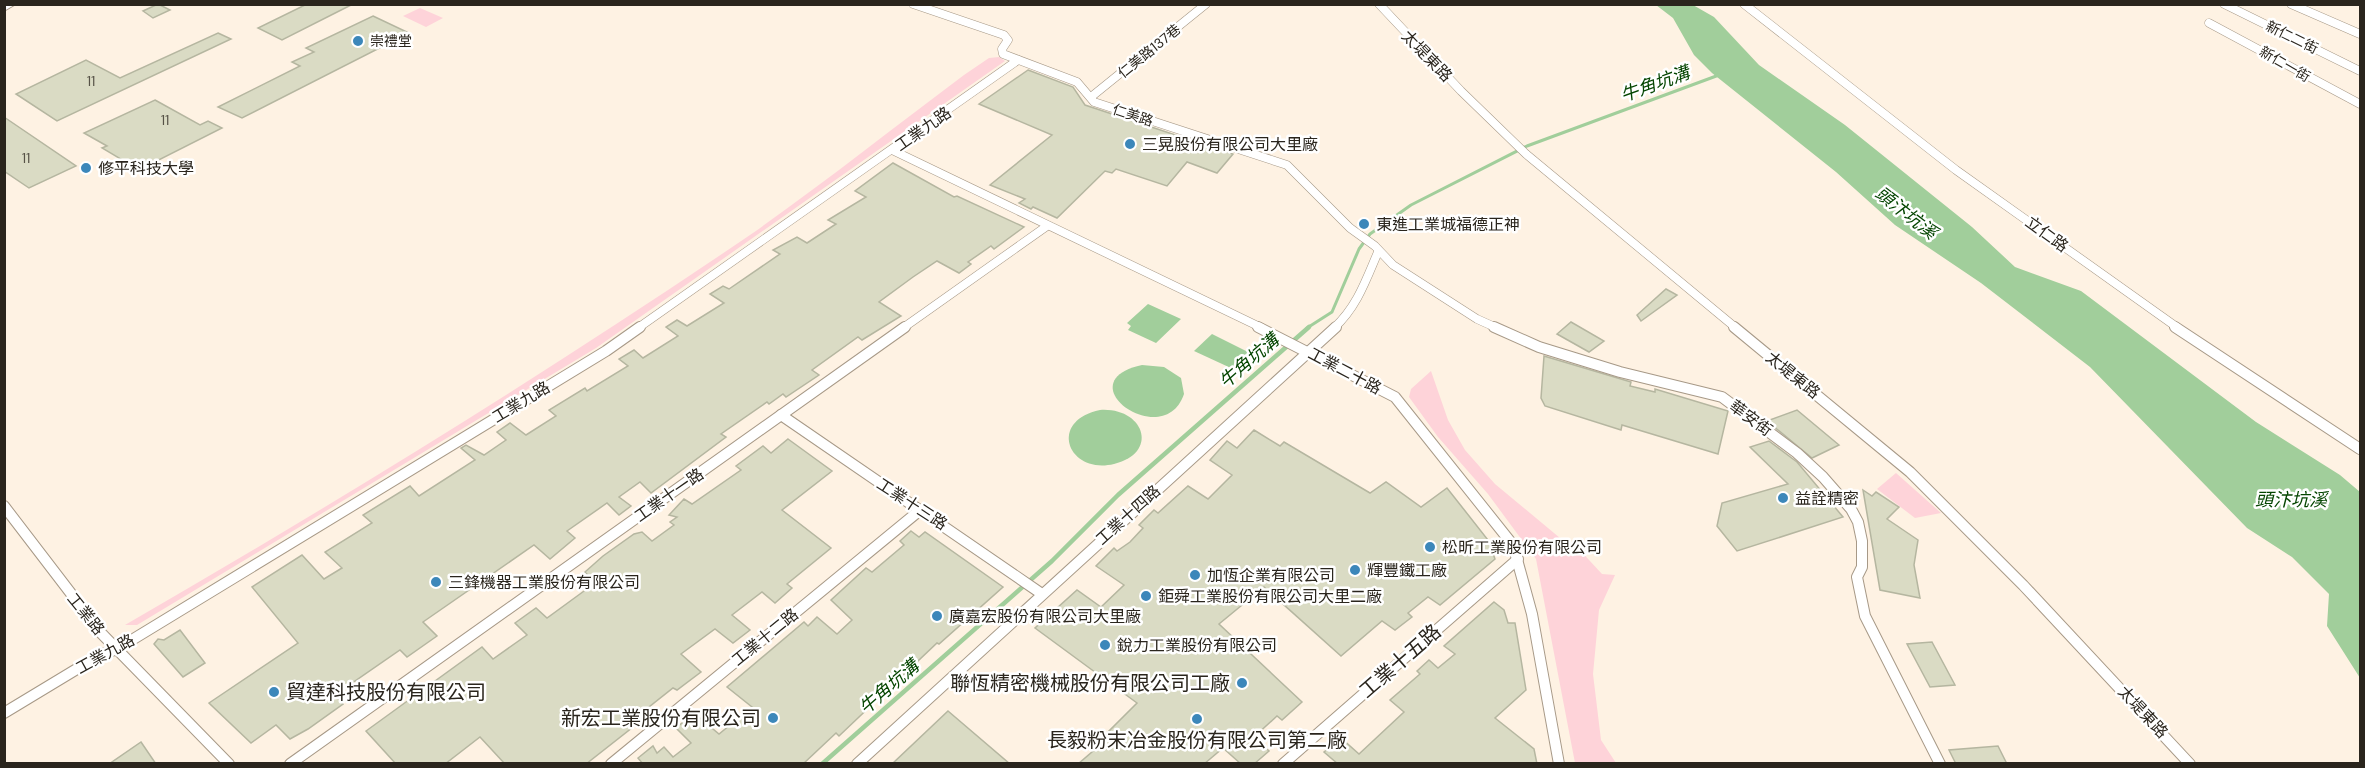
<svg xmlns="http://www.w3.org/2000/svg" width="2365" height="768" viewBox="0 0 2365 768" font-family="'DM Sans','Noto Sans TC',sans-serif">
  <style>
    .green { fill: #fed3d9 }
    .water { fill: #a1ce9b }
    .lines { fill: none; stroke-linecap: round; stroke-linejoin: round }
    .stream-far1 { stroke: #a1ce9b; stroke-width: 3 }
    .stream { stroke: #a1ce9b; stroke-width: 4.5 }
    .building { fill: #dadbc4; stroke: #b5b6a0; stroke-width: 1.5 }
    .minor-far1-casing { stroke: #a79987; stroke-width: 9 }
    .minor-casing { stroke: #a79987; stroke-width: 12 }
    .secondary-casing { stroke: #a79987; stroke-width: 2 }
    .minor-far1 { stroke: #fff; stroke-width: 8 }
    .minor { stroke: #fff; stroke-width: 10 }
    .secondary { fill: #fff; fill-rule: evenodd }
    .poi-dot { fill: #3c87ba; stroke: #fff; stroke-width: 2 }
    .labels { text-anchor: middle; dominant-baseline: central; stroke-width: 5; stroke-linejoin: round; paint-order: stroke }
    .far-street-label { font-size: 14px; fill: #2a251d; stroke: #fff }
    .far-poi-label { font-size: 14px; fill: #2a251d; stroke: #fff; text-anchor: start }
    .number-label { font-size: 14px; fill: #565247 }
    .street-label { font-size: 16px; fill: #2a251d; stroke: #fff }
    .poi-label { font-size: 16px; fill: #2a251d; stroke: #fff; text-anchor: start }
    .water-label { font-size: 18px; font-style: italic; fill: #044500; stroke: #fff }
    .near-street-label { font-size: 20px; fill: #2a251d; stroke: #fff }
    .near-poi-label { font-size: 20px; fill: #2a251d; stroke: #fff; text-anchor: end }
  </style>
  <rect width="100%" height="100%" fill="#fef2e3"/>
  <!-- green -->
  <g class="green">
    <polygon points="420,8 443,18 426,27 403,16"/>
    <path d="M999 57 1005 61 596 348 137 625H125C338 502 547 373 750 235 823 184 893 128 964 75L989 58Z"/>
    <polygon points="1431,371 1448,420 1465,450 1495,484 1560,538 1577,547 1602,574 1615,575 1599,610 1593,674 1601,740 1616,763 1575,763 1536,559 1488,494 1438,437 1409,397 1411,389"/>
    <polygon points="1896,473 1941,513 1915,518 1877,489"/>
  </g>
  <!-- water -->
  <g class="water">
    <polygon points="1656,5 1693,5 1714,17 1759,65 1845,125 1972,227 2015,267 2081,291 2256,422 2340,475 2360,492 2360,678 2327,626 2329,594 2292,557 2247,528 2090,367 1981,283 1895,225 1836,172 1712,73 1694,55 1673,18"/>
    <polygon points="1148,304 1181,319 1156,343 1128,330 1131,326 1127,323"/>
    <polygon points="1212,334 1248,352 1233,369 1194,351"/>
    <path d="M1142 365 1164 367 1181 378 1184 394C1164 453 1064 382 1142 365Z"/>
    <path d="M1100 410C1144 407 1160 453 1114 464 1068 475 1047 421 1100 410Z"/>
  </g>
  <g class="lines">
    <!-- stream-far1 -->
    <polyline class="stream-far1" points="1307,328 1332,312 1359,249 1370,234 1411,205 1527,146 1719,75"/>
    <!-- stream -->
    <polyline class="stream" points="822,764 1052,561 1118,495 1309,327"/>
  </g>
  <!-- building -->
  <g class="building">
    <polygon points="158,4 170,10 153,18 143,11"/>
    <polygon points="307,4 353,4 282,40 258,28"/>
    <polygon points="373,16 409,33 242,118 218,107 300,66 292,62 314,52 306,48"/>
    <polygon points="218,33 231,39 57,121 16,94 86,60 120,78"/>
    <polygon points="1028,70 1073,87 1085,105 1233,154 1217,173 1187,162 1167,186 1116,169 1112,173 1105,171 1057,218 1033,207 1031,209 1019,203 1025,199 990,185 1052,135 979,104"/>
    <polygon points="155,100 200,125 208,121 222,128 139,170 102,148 107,146 84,133"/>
    <polygon points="4,117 76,166 29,188 4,171"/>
    <polygon points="893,163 954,197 957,196 1024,227 994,249 991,246 968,262 971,264 959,273 937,261 913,277 879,302 901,316 862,340 858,337 812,370 819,375 786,397 783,394 769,404 767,402 721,434 726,437 651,493 640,482 619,497 631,506 619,515 607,503 567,531 575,538 550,559 534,545 423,622 437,636 407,657 400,650 335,695 343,704 308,729 290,739 276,725 251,743 209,703 298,643 252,587 302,555 324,579 342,568 325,552 372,523 363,515 410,486 419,496 475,460 461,448 466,445 484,455 506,440 497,432 510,423 526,435 556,416 549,410 585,388 587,391 628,366 619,359 634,350 643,358 678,336 666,327 677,320 687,326 724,303 710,294 723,286 729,289 780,254 773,250 797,237 807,243 836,224 828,220 866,197 855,191"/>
    <polygon points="1666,289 1677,295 1641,321 1637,315"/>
    <polygon points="1571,322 1604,341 1589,352 1557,334"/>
    <polygon points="1544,356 1631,382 1630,386 1655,392 1655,389 1728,411 1718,454 1622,425 1621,430 1545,406 1541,398"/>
    <polygon points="1797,410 1839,445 1812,458 1767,421"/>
    <polygon points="1254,430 1280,446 1284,442 1370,493 1386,482 1421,507 1447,488 1488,540 1495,559 1440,605 1428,597 1408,613 1412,617 1395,630 1382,621 1341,656 1264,587 1219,624 1302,702 1282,720 1277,716 1254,737 1269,751 1254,764 1241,764 1223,748 1204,764 1078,764 1100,745 1097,743 1137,703 1035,628 1077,590 1101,607 1124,585 1096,566 1114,548 1117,551 1130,542 1143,528 1139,525 1154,510 1158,513 1188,486 1208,499 1232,475 1210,460 1227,441 1237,448"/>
    <polygon points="788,439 832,471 782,510 831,548 787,584 792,588 775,603 762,592 732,615 750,630 733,643 715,629 681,654 701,672 677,690 673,688 644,711 647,716 586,764 505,764 480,737 445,764 396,764 366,731 482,647 493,659 527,635 515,623 536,608 547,618 595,583 585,572 603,556 634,534 642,532 652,541 674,525 670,522 677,517 669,515 684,499 692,504 741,470 736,466 763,446 771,453"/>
    <polygon points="1769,441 1797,462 1843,517 1737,551 1717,526 1722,503 1788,484 1750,447"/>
    <polygon points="1863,490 1872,496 1876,492 1899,507 1887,519 1918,540 1914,565 1920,598 1880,590"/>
    <polygon points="911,531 919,537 925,532 1003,587 939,644 937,643 839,736 836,733 803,764 643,764 638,758 653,746 657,753 664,747 673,757 691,743 676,728 694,713 719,734 752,707 727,687 804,622 808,626 817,617 837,634 852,620 831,600 866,568 872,572 904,545 900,541"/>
    <polygon points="1494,602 1504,610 1508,623 1515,623 1526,690 1495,718 1534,749 1537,764 1338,764 1324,752 1341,738 1359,754 1404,712 1390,700 1420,674 1417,671 1429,660 1438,668 1455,654 1444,646"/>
    <polygon points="180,630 205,663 183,677 154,644 158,639 164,640"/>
    <polygon points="1932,642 1955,685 1930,687 1907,644"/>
    <polygon points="948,711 1010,764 892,764"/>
    <polygon points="141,742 156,764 109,764"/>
    <polygon points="1998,746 2007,764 1956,764 1949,750"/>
  </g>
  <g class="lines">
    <defs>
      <g id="minor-far1">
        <polyline points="913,4 1004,35 1008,40 1002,49 1003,54 1077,82 1094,102 1287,165 1350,228 1375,246 1393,265 1477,319 1497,328"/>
        <polyline points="1379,4 1461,91 1526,154 1736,328"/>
        <polyline points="1744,4 1956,170 2178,328"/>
        <polyline points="2224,4 2360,71"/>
        <polyline points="2291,4 2360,34"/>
        <polyline points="2209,23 2360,104"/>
        <polyline points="1091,97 1206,4"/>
        <polyline points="892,150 1262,328"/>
        <polyline points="638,328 1018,60"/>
        <polyline points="903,328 1047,226"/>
        <path d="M1334 328C1357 307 1366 280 1378 252"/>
      </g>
      <g id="minor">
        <polyline points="1258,327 1395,397 1513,545 1532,614 1559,764"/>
        <polyline points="1494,327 1539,347 1620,372 1722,397 1797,453 1823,477 1851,509 1858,522 1862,541 1862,567 1857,577 1865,616 1940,764"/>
        <polyline points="1734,327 1910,472 2023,585 2190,764"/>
        <polyline points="2175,327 2360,449"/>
        <polyline points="781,415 1042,594"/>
        <polyline points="4,506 102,634 229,764"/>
        <polyline points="4,713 100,655 117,649 606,351 640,327"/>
        <polyline points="290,764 905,327"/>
        <polyline points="611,764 919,511"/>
        <polyline points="857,764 1336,327"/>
        <polyline points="1283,764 1518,559"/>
      </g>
      <polygon id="secondary" points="4,4 16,4 4,11"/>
    </defs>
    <!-- minor-far1 casing -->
    <use href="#minor-far1" class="minor-far1-casing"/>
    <!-- minor casing -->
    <use href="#minor" class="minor-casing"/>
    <!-- secondary casing -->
    <use href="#secondary" class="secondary-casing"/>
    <!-- minor-far1 -->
    <use href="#minor-far1" class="minor-far1"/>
    <!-- minor -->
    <use href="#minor" class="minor"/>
    <!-- secondary -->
    <use href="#secondary" class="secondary"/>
  </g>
  <!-- markers -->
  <g class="poi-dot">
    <circle cx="358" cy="41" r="6"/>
    <circle cx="1130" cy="144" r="6"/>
    <circle cx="86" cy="168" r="6"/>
    <circle cx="1364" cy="224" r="6"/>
    <circle cx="1783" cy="498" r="6"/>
    <circle cx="1430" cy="547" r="6"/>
    <circle cx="1355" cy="570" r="6"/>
    <circle cx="1195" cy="575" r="6"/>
    <circle cx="436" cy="582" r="6"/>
    <circle cx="1146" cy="596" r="6"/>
    <circle cx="937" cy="616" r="6"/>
    <circle cx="1105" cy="645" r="6"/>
    <circle cx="1242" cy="683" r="6"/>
    <circle cx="274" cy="692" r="6"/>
    <circle cx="773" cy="718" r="6"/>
    <circle cx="1197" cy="719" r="6"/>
  </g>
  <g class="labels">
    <!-- far-street labels -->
    <g class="far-street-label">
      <text transform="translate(2292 37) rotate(26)">新仁二街</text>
      <text transform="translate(1149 51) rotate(-39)">仁美路137巷</text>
      <text transform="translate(2285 64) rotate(30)">新仁一街</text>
      <text transform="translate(1133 115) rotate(18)">仁美路</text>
    </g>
    <!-- far-poi labels -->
    <g class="far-poi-label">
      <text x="370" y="41">崇禮堂</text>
    </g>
    <!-- number labels -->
    <g class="number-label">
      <text x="91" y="81">11</text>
      <text x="165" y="120">11</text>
      <text x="26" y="158">11</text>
    </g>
    <!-- street labels -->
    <g class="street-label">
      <text transform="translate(1427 56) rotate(46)">太堤東路</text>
      <text transform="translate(923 129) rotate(-35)">工業九路</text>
      <text transform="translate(2047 234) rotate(36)">立仁路</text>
      <text transform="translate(1345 371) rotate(28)">工業二十路</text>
      <text transform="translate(1793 375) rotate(39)">太堤東路</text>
      <text transform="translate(521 402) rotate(-31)">工業九路</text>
      <text transform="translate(1751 418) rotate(36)">華安街</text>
      <text transform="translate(669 495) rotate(-35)">工業十一路</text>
      <text transform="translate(912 504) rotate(33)">工業十三路</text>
      <text transform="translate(1128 515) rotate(-42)">工業十四路</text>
      <text transform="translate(86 614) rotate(51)">工業路</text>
      <text transform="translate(765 637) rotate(-39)">工業十二路</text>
      <text transform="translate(105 654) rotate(-29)">工業九路</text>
      <text transform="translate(2143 712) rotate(47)">太堤東路</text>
    </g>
    <!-- poi labels -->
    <g class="poi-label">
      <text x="1142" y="144">三晃股份有限公司大里廠</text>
      <text x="98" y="168">修平科技大學</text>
      <text x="1376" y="224">東進工業城福德正神</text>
      <text x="1795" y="498">益詮精密</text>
      <text x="1442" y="547">松昕工業股份有限公司</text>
      <text x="1367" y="570">輝豐鐵工廠</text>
      <text x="1207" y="575">加恆企業有限公司</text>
      <text x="448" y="582">三鋒機器工業股份有限公司</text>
      <text x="1158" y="596">鉅舜工業股份有限公司大里二廠</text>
      <text x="949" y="616">廣嘉宏股份有限公司大里廠</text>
      <text x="1117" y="645">銳力工業股份有限公司</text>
    </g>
    <!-- water labels -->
    <g class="water-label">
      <text transform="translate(1655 84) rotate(-20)">牛角坑溝</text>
      <text transform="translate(1906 213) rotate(38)">頭汴坑溪</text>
      <text transform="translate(1249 361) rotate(-41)">牛角坑溝</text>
      <text x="2291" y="500">頭汴坑溪</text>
      <text transform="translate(889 687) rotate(-41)">牛角坑溝</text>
    </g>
    <!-- near-street labels -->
    <g class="near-street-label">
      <text transform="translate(1400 661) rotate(-41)">工業十五路</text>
    </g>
    <!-- near-poi labels -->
    <g class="near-poi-label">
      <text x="1230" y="683">聯恆精密機械股份有限公司工廠</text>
      <text x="286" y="692" text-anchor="start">貿達科技股份有限公司</text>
      <text x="761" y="718">新宏工業股份有限公司</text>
      <text x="1197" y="740" text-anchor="middle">長毅粉末冶金股份有限公司第二廠</text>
    </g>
  </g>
  <!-- border -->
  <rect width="2365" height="768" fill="none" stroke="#2a251d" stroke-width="12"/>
</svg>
